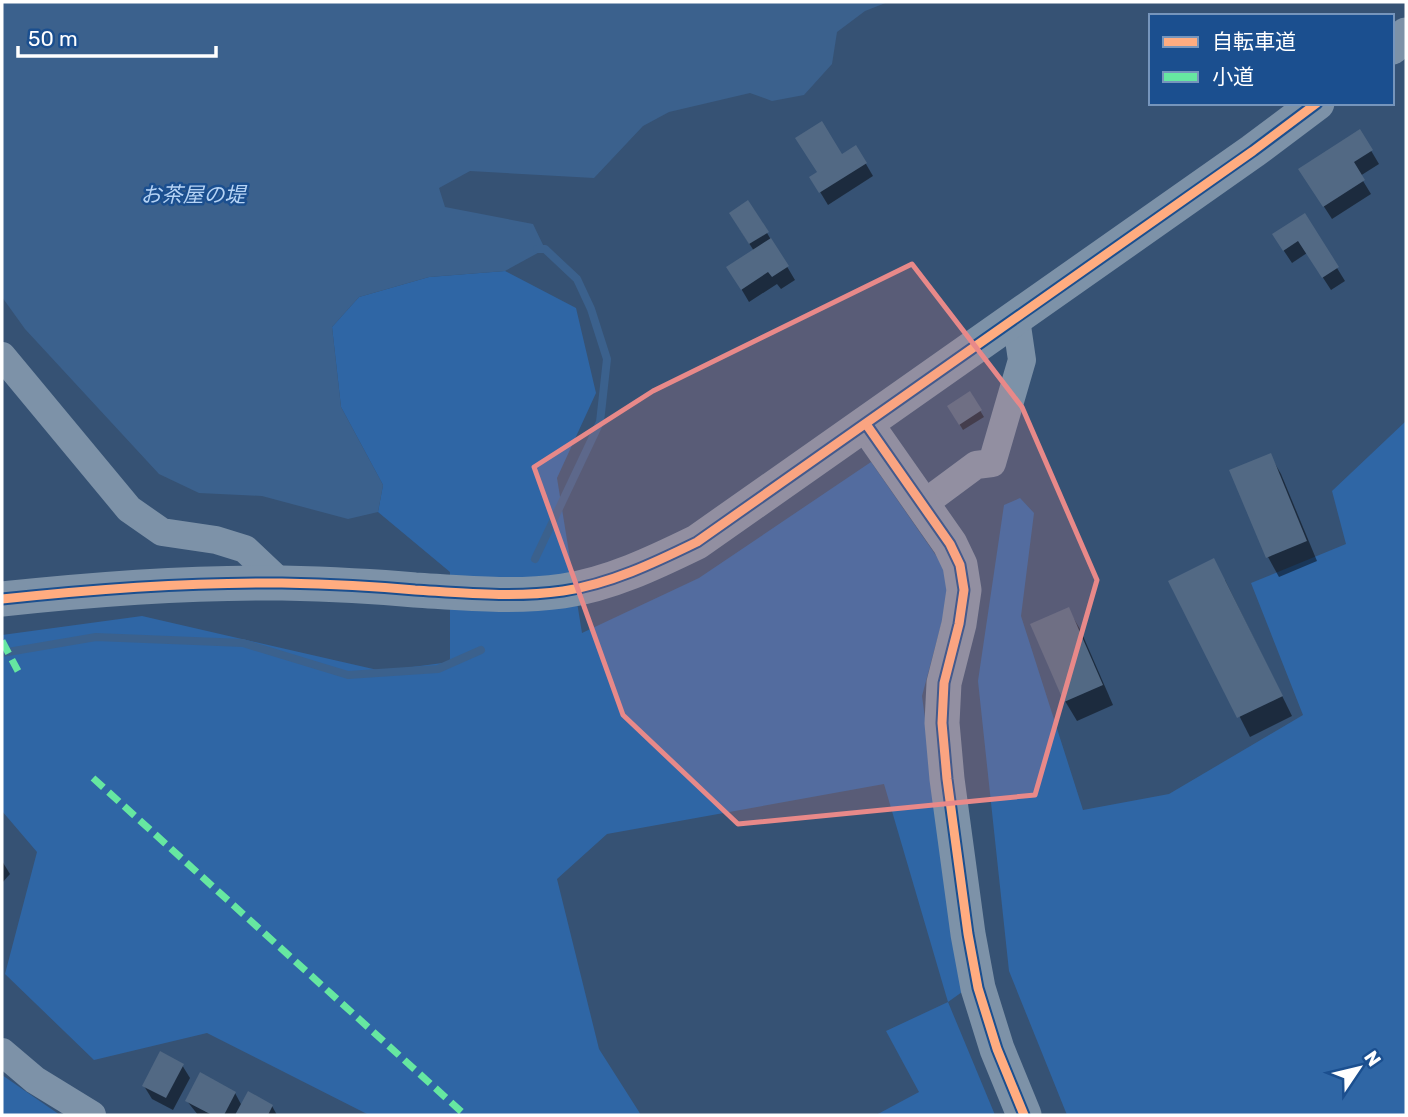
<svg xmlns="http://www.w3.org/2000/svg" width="1408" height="1117" viewBox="0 0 1408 1117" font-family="Rubik,'Noto Sans JP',sans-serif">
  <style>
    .green { fill: #2f66a5 }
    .water { fill: #3b618d }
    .shadow { fill: #0007 }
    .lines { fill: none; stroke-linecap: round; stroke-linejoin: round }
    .stream { stroke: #3b618d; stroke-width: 8 }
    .building { fill: #526984 }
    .minor { stroke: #7d92a8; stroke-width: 28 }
    .tertiary { stroke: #7d92a8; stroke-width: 35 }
    .quiet { stroke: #66e7a1; stroke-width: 7; stroke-dasharray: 14 7; stroke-linecap: butt }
    .cycleway-casing { stroke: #1b4f8f; stroke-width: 13 }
    .cycleway { stroke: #ffac80; stroke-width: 9 }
    .marked { fill: #e88989; fill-opacity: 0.2; stroke: #e88989; stroke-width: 5; stroke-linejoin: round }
    .labels { text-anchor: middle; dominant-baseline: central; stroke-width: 5; stroke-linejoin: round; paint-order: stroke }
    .water-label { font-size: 21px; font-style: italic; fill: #b5d3f5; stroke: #1b4f8f }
  </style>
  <rect width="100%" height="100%" fill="#365274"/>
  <!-- green -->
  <g class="green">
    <polygon points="505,271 576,308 596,393 557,478 582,633 699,578 871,462 953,580 922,696 962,992 948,1002 995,1115 876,1115 919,1092 886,1031 948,1002 884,784 607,834 557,879 599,1049 641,1115 369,1115 207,1033 94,1060 5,974 37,852 2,811 2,635 142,616 382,671 450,662 450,572 378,512 383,485 341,407 332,327 359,297 429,277"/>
    <polygon points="1406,421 1406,1115 1067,1115 1009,971 978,681 1004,505 1020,498 1034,513 1021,616 1083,810 1169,794 1303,715 1251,583 1346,544 1332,491"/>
    <polygon points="2,1075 60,1115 2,1115"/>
  </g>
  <!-- water -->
  <polygon class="water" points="2,2 888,2 865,11 837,32 832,64 804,95 772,101 750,93 669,112 643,126 594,178 470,171 439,188 445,207 533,224 545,249 505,271 429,277 359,297 332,327 341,407 383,485 378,512 348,519 262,496 199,493 159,474 25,329 2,297"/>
  <!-- shadow -->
  <g class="shadow">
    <polygon points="1360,132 1379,164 1360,176 1371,194 1332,219 1308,182"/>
    <polygon points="856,147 873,176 828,205 811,177"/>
    <polygon points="1305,216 1345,281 1331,290 1307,253 1292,263 1282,248"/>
    <polygon points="738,226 767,233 795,280 781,289 777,284 749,302 736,280 754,251"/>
    <polygon points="970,394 984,417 963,430 949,407"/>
    <polygon points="1270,455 1281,474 1317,561 1279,577 1268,557"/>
    <polygon points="1225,580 1292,716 1250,737 1171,582"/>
    <polygon points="1068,609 1080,629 1113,705 1077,721 1065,701"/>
    <polygon points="2,861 10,874 2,883"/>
    <polygon points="182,1065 190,1078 173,1110 152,1099 144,1086"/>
    <polygon points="235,1093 242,1106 272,1106 277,1115 198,1115 187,1101"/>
  </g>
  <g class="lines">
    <!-- stream -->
    <g class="stream">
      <polyline points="535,559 600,422 607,359 591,309 577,279 545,249 537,249"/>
      <polyline points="2,653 96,637 243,643 348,675 438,669 481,650"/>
    </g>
  </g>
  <!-- building -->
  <g class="building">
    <polygon points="822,121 842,154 856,145 867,163 819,193 809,177 817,172 795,138"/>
    <polygon points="1360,129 1373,150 1354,162 1365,180 1323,207 1298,169"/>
    <polygon points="748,200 769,232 749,244 729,213"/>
    <polygon points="1305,213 1339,267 1322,278 1298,241 1283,251 1272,234"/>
    <polygon points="771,238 789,266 772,277 768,272 741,290 726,267"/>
    <polygon points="970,391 982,410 959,425 947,406"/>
    <polygon points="1271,453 1307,541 1266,558 1229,470"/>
    <polygon points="1214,558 1283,696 1237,718 1168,581"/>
    <polygon points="1069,607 1103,685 1064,702 1030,624"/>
    <polygon points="160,1051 184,1064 166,1098 142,1086"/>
    <polygon points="200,1072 236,1092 224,1115 212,1115 185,1101"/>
    <polygon points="248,1091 273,1105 268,1115 235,1115"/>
  </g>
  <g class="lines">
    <!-- minor -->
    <g class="minor">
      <polyline points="2,356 129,509 162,532 216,540 245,549 281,583"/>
      <polyline points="922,505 976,465 992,463 1022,360 1016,319"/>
      <polyline points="2,1052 35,1080 92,1115"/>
    </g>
    <!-- tertiary -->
    <g class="tertiary">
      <polyline points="1392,47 1406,35"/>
      <polyline points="866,424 950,544 960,565 964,590 959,624 944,683 942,723 947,779 968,934 978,988 997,1049 1024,1115"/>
      <path d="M2 599C95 589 188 582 282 583 326 584 371 586 415 590 464 593 514 598 563 591 610 584 654 563 697 542L1253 151 1317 103"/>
    </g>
    <!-- quiet -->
    <g class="quiet">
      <polyline points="2,641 18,671"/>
      <polyline points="93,778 465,1115"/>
    </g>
    <defs>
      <g id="cycleway">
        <polyline points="866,424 950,544 960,565 964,590 959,624 944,683 942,723 947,779 968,934 978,988 997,1049 1024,1115"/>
        <path d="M2 599C95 589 188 582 282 583 326 584 371 586 415 590 464 593 514 598 563 591 610 584 654 563 697 542L1253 151 1317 103"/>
      </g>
    </defs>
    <!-- cycleway casing -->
    <use href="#cycleway" class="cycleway-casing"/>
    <!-- cycleway -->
    <use href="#cycleway" class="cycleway"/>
  </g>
  <!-- marked area -->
  <path class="marked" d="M912 264 1022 407 1097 580 1035 795 738 824 623 715 534 467 653 391Z"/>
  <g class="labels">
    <!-- water labels -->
    <g class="water-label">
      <text x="193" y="194">お茶屋の堤</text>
    </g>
  </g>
  <!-- border -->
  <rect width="1408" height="1117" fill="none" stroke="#ffffff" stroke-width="7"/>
  <!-- legend -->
  <rect x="1149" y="14" width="245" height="91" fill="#1b4f8f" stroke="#7695bc" stroke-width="2"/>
  <rect x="1163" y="37" width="35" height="10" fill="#ffac80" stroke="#7695bc" stroke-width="2"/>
  <text x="1212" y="49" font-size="21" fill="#ffffff">自転車道</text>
  <rect x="1163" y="72" width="35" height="10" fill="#66e7a1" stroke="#7695bc" stroke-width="2"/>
  <text x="1212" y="84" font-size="21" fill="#ffffff">小道</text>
  <!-- north arrow -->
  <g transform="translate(1359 1068) rotate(55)" stroke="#1b4f8f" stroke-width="5" paint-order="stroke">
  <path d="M0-5L12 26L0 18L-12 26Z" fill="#ffffff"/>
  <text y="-10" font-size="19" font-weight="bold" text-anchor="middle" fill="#ffffff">N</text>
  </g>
  <!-- scale -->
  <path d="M18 46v10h198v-10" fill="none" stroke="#ffffff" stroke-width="3.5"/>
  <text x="28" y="46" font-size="21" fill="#ffffff" stroke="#1b4f8f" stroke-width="5" paint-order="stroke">50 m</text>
</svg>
